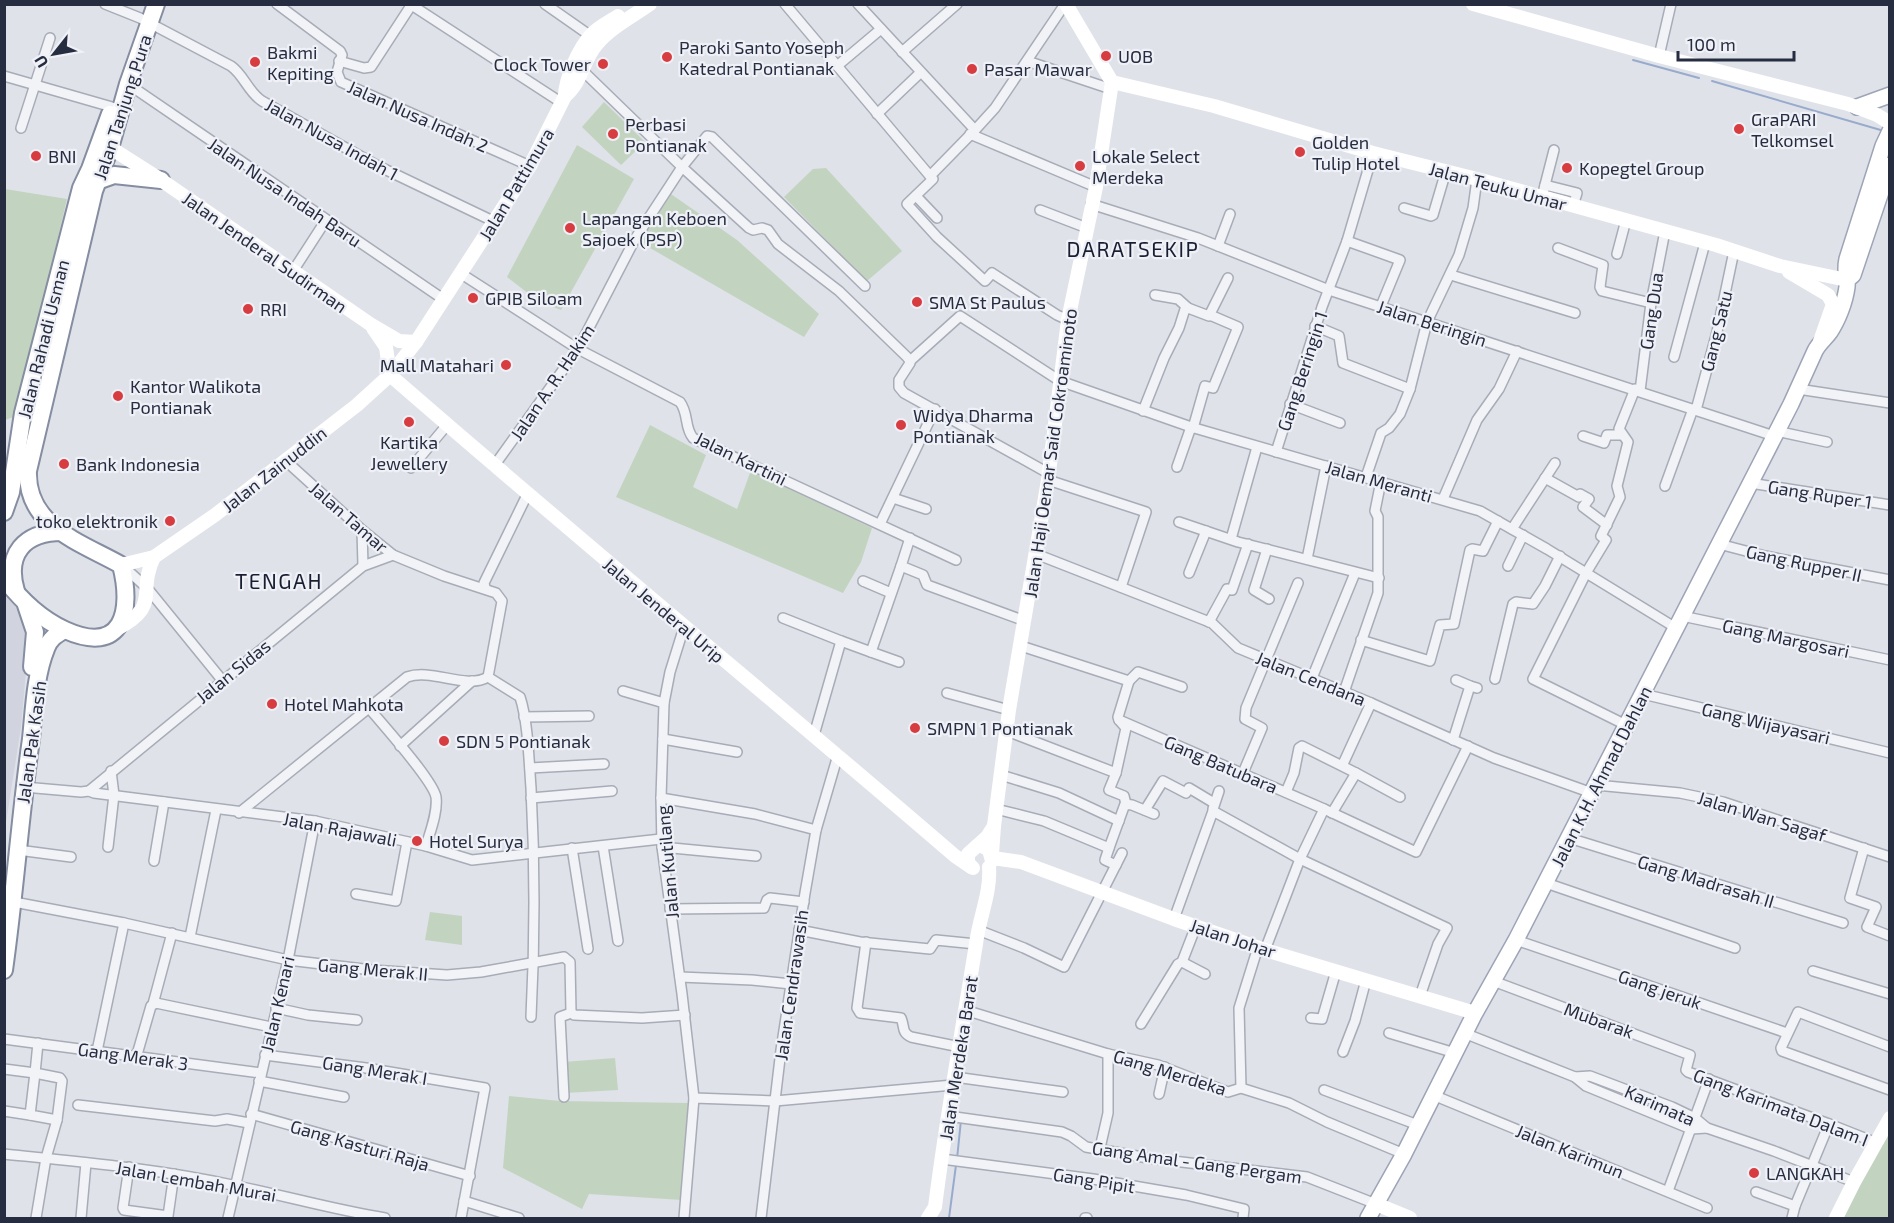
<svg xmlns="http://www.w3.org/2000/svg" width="1894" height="1223" viewBox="0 0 1894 1223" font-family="'Exo 2',sans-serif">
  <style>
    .built { fill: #d1d4de }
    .green { fill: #c2d4c0 }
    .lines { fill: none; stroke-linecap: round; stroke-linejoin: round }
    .stream { stroke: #98abcc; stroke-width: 2 }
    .street-casing { stroke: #a8acb7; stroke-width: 12 }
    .primary-casing { stroke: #9da4b6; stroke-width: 18 }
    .highway-casing { stroke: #858da1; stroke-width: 20 }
    .street { stroke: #f2f3f7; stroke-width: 9 }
    .secondary { stroke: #fff; stroke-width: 14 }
    .primary { stroke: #fff; stroke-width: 15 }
    .highway { stroke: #fff; stroke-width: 16 }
    .poi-dot { fill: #d73c41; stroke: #eff1f7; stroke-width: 2 }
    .labels { text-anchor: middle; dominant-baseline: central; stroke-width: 4.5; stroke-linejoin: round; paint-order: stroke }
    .poi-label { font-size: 18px; fill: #272d41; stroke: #eff1f7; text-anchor: start }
    .street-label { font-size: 18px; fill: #272d41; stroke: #eff1f7 }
    .quarter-label { font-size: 21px; letter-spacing: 1.5px; fill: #191f32; stroke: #eff1f7 }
  </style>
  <rect width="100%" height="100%" fill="#dfe2e9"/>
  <!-- built -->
  <polygon class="built" points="5,587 24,615 29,638 21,727 5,829"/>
  <!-- green -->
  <g class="green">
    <polygon points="604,102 645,142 621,165 582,127"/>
    <polygon points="577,145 634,179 561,310 538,301 507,277"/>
    <polygon points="826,168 902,251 867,281 784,197 813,169"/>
    <polygon points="5,189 67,199 16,416 5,420"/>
    <polygon points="668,192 737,240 819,314 804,337 638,241"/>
    <polygon points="650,425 706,455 693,487 737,509 751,470 872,528 861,562 843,593 616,497"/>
    <polygon points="430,912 462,916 462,945 425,940"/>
    <polygon points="615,1058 618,1090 565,1093 563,1062"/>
    <polygon points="1591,1079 1684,1114 1686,1119 1680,1121 1589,1085 1583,1080"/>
    <polygon points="509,1096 560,1101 688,1103 682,1200 589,1194 582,1209 503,1168"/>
    <polygon points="1889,1129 1889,1218 1843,1218"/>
  </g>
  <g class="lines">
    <!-- stream -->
    <g class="stream">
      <polyline points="1633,60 1699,78"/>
      <polyline points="1712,81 1884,131"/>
      <polyline points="957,1159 961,1120"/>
      <polyline points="949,1218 956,1165"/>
    </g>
    <defs>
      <g id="street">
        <path d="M105 4 140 18 231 66C244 75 248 92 262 101L378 166 495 222"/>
        <polyline points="277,4 340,51 342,55 337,72 341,82 530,166"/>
        <polyline points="410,4 562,103"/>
        <polyline points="545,4 595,39"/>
        <polyline points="785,4 930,176 975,130"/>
        <polyline points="858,4 975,130 995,108 1065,4"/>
        <polyline points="902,52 957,4"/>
        <polyline points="1659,56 1671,4"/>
        <polyline points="339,61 364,68 371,67 412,4"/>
        <polyline points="1027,61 1111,89"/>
        <polyline points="837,66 881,29"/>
        <polyline points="4,76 112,107"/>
        <polyline points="128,84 443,299"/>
        <polyline points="877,114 920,73"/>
        <polyline points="21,128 50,38"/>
        <polyline points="970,134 1096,187"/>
        <polyline points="933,179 907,204 937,237 985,281 992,273 1057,315 1068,320"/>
        <polyline points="1545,185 1554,150"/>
        <polyline points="916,196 937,218"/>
        <polyline points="1542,197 1545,185 1577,193 1573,206"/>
        <polyline points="1091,204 1198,238 1329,290 1774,436"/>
        <polyline points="1404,208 1431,216 1433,215 1446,171"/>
        <polyline points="1040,210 1087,228"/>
        <polyline points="1347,241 1400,260 1381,306"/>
        <polyline points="1218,246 1230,214"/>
        <polyline points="1558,248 1603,265 1600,287 1602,291 1651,303"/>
        <polyline points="1617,254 1626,220"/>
        <polyline points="293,271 326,220"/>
        <path d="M460 273 578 349 680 402C689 414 684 427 693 438L956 560"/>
        <polyline points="1451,275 1575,313"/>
        <polyline points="865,286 712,137 707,136 682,167 749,228 753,230 762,228 768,230 778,244 839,291 907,357 910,361 910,363 899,380 899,387 904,393 1048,473"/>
        <polyline points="1155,295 1178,299 1188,308"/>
        <polyline points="1315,326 1339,336 1343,363 1410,389"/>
        <polyline points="1674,357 1705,243"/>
        <polyline points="910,361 960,316 1060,381 1191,427 1480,511 1547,549 1676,628"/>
        <polyline points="1798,389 1890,403"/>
        <polyline points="1640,391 1651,303 1665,231"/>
        <polyline points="1290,404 1340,423"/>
        <polyline points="1696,410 1717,332 1734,251"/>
        <polyline points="1143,411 1164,358 1179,328 1185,309 1188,308 1209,316 1228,278"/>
        <polyline points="1193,428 1205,386 1213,388 1238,327 1210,315"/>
        <polyline points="1776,431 1827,442"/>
        <polyline points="1583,436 1604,443 1607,435 1622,435"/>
        <polyline points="1276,452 1322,307 1347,241 1373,153"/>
        <path d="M286 461 362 530 393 555 444 576 496 593 502 601 488 677 520 697C528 721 529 762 531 788 535 864 535 940 531 1017"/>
        <polyline points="494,466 578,349 635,239 682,167 583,71"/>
        <polyline points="1177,467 1191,427"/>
        <polyline points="411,468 447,425"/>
        <polyline points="1366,477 1381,433 1389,428 1400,414 1410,389 1427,322 1459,255 1473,208 1477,179"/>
        <polyline points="1545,478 1579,497 1580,494 1589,499 1583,507 1607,525"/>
        <polyline points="1048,480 1146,512 1121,587"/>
        <polyline points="1750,483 1890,505"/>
        <polyline points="1665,486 1693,409"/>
        <polyline points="893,498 926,509"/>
        <polyline points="1443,499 1477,420 1499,389 1517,351"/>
        <polyline points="1179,522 1238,542 1379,578"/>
        <polyline points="880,524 935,409"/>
        <polyline points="1512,529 1555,463"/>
        <polyline points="362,530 363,566"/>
        <polyline points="910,538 901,566 923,575 927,585 1025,621"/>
        <polyline points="1231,539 1257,447"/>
        <polyline points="1719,544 1765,556 1890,580"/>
        <polyline points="1267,549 1254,590 1269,599"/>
        <polyline points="1036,554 1212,623 1238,648 1371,703 1494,758 1592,793"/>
        <polyline points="1307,559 1326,466"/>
        <polyline points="123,566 148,589 222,680"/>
        <polyline points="1508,566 1523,535"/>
        <polyline points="1189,573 1206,531"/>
        <polyline points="863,581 891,593"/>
        <polyline points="485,588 484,583 527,495"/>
        <polyline points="1682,616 1890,660"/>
        <polyline points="783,618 841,641"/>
        <polyline points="1209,622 1227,589 1232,590 1248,544"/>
        <polyline points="684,627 670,672 664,703 661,798 662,847 682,994 694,1098"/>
        <polyline points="1361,640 1430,661 1440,625 1454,624 1470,550 1472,549 1483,551 1498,521"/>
        <polyline points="1021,646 1129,681 1118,717 1119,720 1324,809 1300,859 1265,950"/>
        <polyline points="871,652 899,662"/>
        <polyline points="1312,678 1355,573"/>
        <polyline points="1495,679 1513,604 1516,602 1533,604 1545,586 1560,556"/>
        <polyline points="1456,680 1470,686"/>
        <polyline points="1129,681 1138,672 1182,687"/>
        <polyline points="623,691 664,703"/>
        <polyline points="1344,692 1378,593 1378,517 1375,511 1381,481"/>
        <polyline points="947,693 1009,710"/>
        <polyline points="1643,694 1890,753"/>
        <path d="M369 708C382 724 433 780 436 797 438 812 430 832 426 846"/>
        <polyline points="524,717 589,716"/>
        <polyline points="1119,720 1126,728 1116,773 1109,790 1124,796 1126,804"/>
        <polyline points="1626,725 1533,679 1586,573 1606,540 1601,536 1620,497 1617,486 1628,442 1619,429 1635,389"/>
        <polyline points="1007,731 1116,773"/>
        <polyline points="814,735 841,641 871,652 901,566"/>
        <polyline points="663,739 737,752"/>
        <polyline points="1453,740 1470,686 1477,688"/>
        <polyline points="400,746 472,681"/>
        <polyline points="1343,764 1371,703"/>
        <polyline points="530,768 604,764"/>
        <polyline points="1243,773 1262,728 1245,719 1246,708 1298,583"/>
        <polyline points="1001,775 1059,793 1119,821"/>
        <polyline points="1596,785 1680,793 1723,802 1890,857"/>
        <polyline points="24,787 81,792 89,791 94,793 315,821 426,846 472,860 661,839"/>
        <polyline points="89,791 363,566 393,555"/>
        <polyline points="1286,792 1294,773 1299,748 1302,746 1356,773"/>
        <polyline points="531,798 612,791"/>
        <polyline points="661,798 755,814 816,830"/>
        <polyline points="996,809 1044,821 1109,848 1125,804 1132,805 1154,814"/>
        <polyline points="1213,809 1219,791"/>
        <polyline points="1324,809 1416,852 1468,746"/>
        <polyline points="1145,810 1163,781 1186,793 1189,788 1214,803"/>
        <path d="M239 813 407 677C432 668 466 690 488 677"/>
        <polyline points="1332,813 1356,773 1400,797"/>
        <polyline points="1569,838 1843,923"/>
        <polyline points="603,846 618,941"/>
        <polyline points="108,847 114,795 111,771"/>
        <polyline points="662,847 756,856"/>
        <polyline points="572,848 588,949"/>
        <polyline points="1109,848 1105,860 1116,865"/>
        <polyline points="1864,848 1850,898 1876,907 1867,927 1890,936"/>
        <polyline points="18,850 71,857"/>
        <polyline points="154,861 164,802"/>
        <polyline points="1546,883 1735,948"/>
        <polyline points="356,894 396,901 407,842"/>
        <polyline points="14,902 124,923 288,960 372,970 447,975 481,972 564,957 570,962 571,1012 574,1015 642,1018 685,1015"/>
        <polyline points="670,909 764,908 767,900 770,898 804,902"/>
        <polyline points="1174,919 1213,811 1300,859 1447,928 1438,944 1420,996"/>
        <polyline points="1196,926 1182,962 1205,974"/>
        <polyline points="799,930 860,942 930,949 936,940 976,944"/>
        <polyline points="978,930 1024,948 1064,967 1122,853"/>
        <polyline points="190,937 216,810"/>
        <polyline points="1516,940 1787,1033"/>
        <path d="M866 942 857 1008 860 1013 901 1018C905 1027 901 1032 911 1037L960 1047"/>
        <polyline points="1813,971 1890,994"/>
        <polyline points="680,977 752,980 791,984"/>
        <polyline points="1493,981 1690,1055 1686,1070 1688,1072 1829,1124 1877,1143"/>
        <polyline points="153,1004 172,933"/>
        <polyline points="276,1008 308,1015 357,1020"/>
        <polyline points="965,1010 1108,1054 1158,1065 1228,1092 1241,1088 1289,1103 1327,1122 1404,1154"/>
        <polyline points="1311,1018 1322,1019 1336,971"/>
        <polyline points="1141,1024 1178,964 1182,962"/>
        <polyline points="1389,1033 1455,1053"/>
        <polyline points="1464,1033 1575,1077 1590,1076 1672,1107 1695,1118 1707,1128 1774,1151 1854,1182"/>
        <polyline points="4,1039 261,1073"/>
        <polyline points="1890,1047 1798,1012 1781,1048 1782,1051 1890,1090"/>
        <polyline points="97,1051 124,923"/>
        <polyline points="1343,1052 1355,1021 1366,980"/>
        <polyline points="265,1055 366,1068 485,1088 461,1218"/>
        <polyline points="136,1058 151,1006 156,1003 271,1027"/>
        <polyline points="4,1069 35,1073 30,1115 57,1120"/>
        <polyline points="955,1077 1063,1092"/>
        <polyline points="1575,1077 1586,1086 1691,1129 1707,1128"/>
        <polyline points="259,1081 344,1097"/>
        <polyline points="1241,1088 1239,1008 1258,947"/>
        <polyline points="1324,1090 1418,1125"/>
        <polyline points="1159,1094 1165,1067"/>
        <polyline points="1433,1095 1707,1208"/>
        <polyline points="564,1097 560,1017 571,1013"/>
        <polyline points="78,1105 215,1121 227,1119 249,1123"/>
        <polyline points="4,1111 30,1115"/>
        <polyline points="251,1114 470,1176"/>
        <polyline points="948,1116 1062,1132 1071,1136 1086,1147 1148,1158 1307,1177 1376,1204"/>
        <polyline points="1100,1148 1108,1113 1108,1054"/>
        <path d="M4 1154C82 1162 160 1169 237 1186 286 1196 335 1210 385 1218"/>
        <polyline points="942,1159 1093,1179 1186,1195 1244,1209 1243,1218"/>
        <polyline points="129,1167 123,1208 124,1210 168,1216 174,1174"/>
        <polyline points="1668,1191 1709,1079"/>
        <polyline points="1756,1192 1795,1206"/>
        <polyline points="464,1201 519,1218"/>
        <polyline points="36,1218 46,1158 57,1120 62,1081 60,1078 35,1073 38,1043"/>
        <polyline points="81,1218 86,1163"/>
        <polyline points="228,1218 288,960 315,821"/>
        <polyline points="684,1218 694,1098 775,1101 953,1085"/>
        <polyline points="761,1218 781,1050 805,893 816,830 838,755"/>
        <polyline points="1085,1218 1087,1218"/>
        <polyline points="1792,1218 1795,1206 1829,1124"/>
      </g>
      <g id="primary">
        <polyline points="1857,107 1890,95"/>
        <polyline points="1847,280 1853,275 1890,165"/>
        <path d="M1368 1218 1404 1154 1475 1013 1516 940 1791 404 1815 351C1819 343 1825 339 1830 332 1838 320 1845 302 1847 287 1848 276 1844 272 1847 259L1883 146 1890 131"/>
      </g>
      <g id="highway">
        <polyline points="100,180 114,175 161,180"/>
        <polyline points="4,512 11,492 23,413 81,188 90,169 110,114"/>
        <path d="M4 578C20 599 41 619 65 630 123 656 133 611 121 565 80 542 26 526 28 471L94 191 110 148 128 84 156 4"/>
        <path d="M16 591C5 554 24 532 62 532"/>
        <polyline points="26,605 35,632 32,667"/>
        <path d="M4 970C15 893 20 816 31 739 34 710 35 676 46 649 49 639 56 635 64 630"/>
      </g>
    </defs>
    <!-- street casing -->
    <use href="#street" class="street-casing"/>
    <!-- primary casing -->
    <use href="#primary" class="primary-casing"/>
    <!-- highway casing -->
    <use href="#highway" class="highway-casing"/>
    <!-- street -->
    <use href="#street" class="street"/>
    <!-- secondary -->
    <g class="secondary">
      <polyline points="1066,4 1112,82"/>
      <polyline points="1473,4 1659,56 1848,104 1877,115 1890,123"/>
      <polyline points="1112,82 1214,106 1373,153 1477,179 1716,245 1780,266 1847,280"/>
      <path d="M565 96C565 79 579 48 591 35 598 27 609 22 618 16"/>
      <polyline points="103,143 161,180 370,324 399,341 416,342"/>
      <polyline points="1789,272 1828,295 1833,304 1820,341"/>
      <polyline points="373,328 386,347 390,375"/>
      <path d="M390 375C577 538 768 695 955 856L971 867"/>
      <path d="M121 565 154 557 215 515 357 405 390 375 416 342 530 166 565 96C582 82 583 60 597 44 610 28 633 16 650 4"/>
      <path d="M115 630C163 605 136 594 154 557"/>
      <polyline points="977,846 982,846 989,850 992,861"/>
      <polyline points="992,854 994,826 1009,710 1048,480 1068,320 1096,187 1112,82"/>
      <polyline points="993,858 1021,862 1174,919 1265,950 1475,1013"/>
      <polyline points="973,868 968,863 968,854 987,837 994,826"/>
      <polyline points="1376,1204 1410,1218"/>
      <path d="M928 1218 935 1207C946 1119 962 1031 976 944 979 918 991 893 989 867"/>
      <polyline points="1836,1218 1854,1182 1890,1118"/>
    </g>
    <!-- primary -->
    <use href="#primary" class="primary"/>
    <!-- highway -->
    <use href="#highway" class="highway"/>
  </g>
  <!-- markers -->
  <g class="poi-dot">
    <circle cx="1106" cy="56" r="6"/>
    <circle cx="667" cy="57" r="6"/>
    <circle cx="255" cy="62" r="6"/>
    <circle cx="603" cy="64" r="6"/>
    <circle cx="972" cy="69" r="6"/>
    <circle cx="1739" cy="129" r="6"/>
    <circle cx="613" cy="134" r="6"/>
    <circle cx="1300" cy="152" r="6"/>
    <circle cx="36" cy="156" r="6"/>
    <circle cx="1080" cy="166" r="6"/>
    <circle cx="1567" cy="168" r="6"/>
    <circle cx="570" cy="228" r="6"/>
    <circle cx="473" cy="298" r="6"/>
    <circle cx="917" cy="302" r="6"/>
    <circle cx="248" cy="309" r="6"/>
    <circle cx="506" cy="365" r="6"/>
    <circle cx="118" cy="396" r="6"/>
    <circle cx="409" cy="422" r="6"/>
    <circle cx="901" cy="425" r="6"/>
    <circle cx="64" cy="464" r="6"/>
    <circle cx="170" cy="521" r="6"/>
    <circle cx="272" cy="704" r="6"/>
    <circle cx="915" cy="728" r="6"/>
    <circle cx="444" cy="741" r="6"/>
    <circle cx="417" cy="841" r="6"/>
    <circle cx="1754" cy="1173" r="6"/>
  </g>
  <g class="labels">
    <!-- poi labels -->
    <g class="poi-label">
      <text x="679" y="47">Paroki Santo Yoseph<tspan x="679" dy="21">Katedral Pontianak</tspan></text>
      <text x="267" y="52">Bakmi<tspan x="267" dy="21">Kepiting</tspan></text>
      <text x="1118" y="56">UOB</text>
      <text x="591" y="64" text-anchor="end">Clock Tower</text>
      <text x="984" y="69">Pasar Mawar</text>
      <text x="1751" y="119">GraPARI<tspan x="1751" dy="21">Telkomsel</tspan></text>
      <text x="625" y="124">Perbasi<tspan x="625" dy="21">Pontianak</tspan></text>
      <text x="1312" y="142">Golden<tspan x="1312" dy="21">Tulip Hotel</tspan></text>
      <text x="48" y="156">BNI</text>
      <text x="1092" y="156">Lokale Select<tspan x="1092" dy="21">Merdeka</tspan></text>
      <text x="1579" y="168">Kopegtel Group</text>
      <text x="582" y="218">Lapangan Keboen<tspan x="582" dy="21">Sajoek (PSP)</tspan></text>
      <text x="485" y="298">GPIB Siloam</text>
      <text x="929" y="302">SMA St Paulus</text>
      <text x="260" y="309">RRI</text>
      <text x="494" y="365" text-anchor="end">Mall Matahari</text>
      <text x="130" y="386">Kantor Walikota<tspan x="130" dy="21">Pontianak</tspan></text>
      <text x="913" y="415">Widya Dharma<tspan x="913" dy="21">Pontianak</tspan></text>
      <text x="409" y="442" text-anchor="middle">Kartika<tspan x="409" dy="21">Jewellery</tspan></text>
      <text x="76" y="464">Bank Indonesia</text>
      <text x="158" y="521" text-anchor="end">toko elektronik</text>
      <text x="284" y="704">Hotel Mahkota</text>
      <text x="927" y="728">SMPN 1 Pontianak</text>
      <text x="456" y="741">SDN 5 Pontianak</text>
      <text x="429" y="841">Hotel Surya</text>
      <text x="1766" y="1173">LANGKAH</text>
    </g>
    <!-- street labels -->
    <g class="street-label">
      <text transform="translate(122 107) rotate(-72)">Jalan Tanjung Pura</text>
      <text transform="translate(418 116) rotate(24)">Jalan Nusa Indah 2</text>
      <text transform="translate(332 139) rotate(29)">Jalan Nusa Indah 1</text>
      <text transform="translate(516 184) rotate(-59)">Jalan Pattimura</text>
      <text transform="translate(1498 186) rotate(15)">Jalan Teuku Umar</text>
      <text transform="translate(285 192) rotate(34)">Jalan Nusa Indah Baru</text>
      <text transform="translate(265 252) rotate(35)">Jalan Jenderal Sudirman</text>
      <text transform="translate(1651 311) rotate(-82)">Gang Dua</text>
      <text transform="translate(1432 323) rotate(18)">Jalan Beringin</text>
      <text transform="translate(1716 331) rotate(-76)">Gang Satu</text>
      <text transform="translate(43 339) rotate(-76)">Jalan Rahadi Usman</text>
      <text transform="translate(1302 371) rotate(-72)">Gang Beringin 1</text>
      <text transform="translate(552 382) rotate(-56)">Jalan A. R. Hakim</text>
      <text transform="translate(1050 453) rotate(-82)">Jalan Haji Oemar Said Cokroaminoto</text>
      <text transform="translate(741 458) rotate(26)">Jalan Kartini</text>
      <text transform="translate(274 469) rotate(-38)">Jalan Zainuddin</text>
      <text transform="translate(1379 481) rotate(16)">Jalan Meranti</text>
      <text transform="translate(1820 494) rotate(9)">Gang Ruper 1</text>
      <text transform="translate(349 517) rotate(41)">Jalan Tamar</text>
      <text transform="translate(1804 563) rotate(12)">Gang Rupper II</text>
      <text transform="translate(664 610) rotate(40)">Jalan Jenderal Urip</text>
      <text transform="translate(1786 638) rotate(12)">Gang Margosari</text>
      <text transform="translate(233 671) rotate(-39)">Jalan Sidas</text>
      <text transform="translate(1311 678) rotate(22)">Jalan Cendana</text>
      <text transform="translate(1766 723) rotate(13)">Gang Wijayasari</text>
      <text transform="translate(31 742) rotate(-82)">Jalan Pak Kasih</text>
      <text transform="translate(1221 764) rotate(23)">Gang Batubara</text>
      <text transform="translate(1601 776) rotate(-63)">Jalan K.H. Ahmad Dahlan</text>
      <text transform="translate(1762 816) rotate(17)">Jalan Wan Sagaf</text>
      <text transform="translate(340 829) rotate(11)">Jalan Rajawali</text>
      <text transform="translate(667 862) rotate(-95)">Jalan Kutilang</text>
      <text transform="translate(1706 881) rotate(17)">Gang Madrasah II</text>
      <text transform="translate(1233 938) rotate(18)">Jalan Johar</text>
      <text transform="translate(373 969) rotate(5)">Gang Merak II</text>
      <text transform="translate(791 985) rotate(-82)">Jalan Cendrawasih</text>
      <text transform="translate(1660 989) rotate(19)">Gang jeruk</text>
      <text transform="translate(277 1004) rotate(-77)">Jalan Kenari</text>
      <text transform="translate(1599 1020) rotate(20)">Mubarak</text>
      <text transform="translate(133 1056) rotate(8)">Gang Merak 3</text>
      <text transform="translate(958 1058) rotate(-81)">Jalan Merdeka Barat</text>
      <text transform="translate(375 1070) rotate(9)">Gang Merak I</text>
      <text transform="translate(1170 1072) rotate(17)">Gang Merdeka</text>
      <text transform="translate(1660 1105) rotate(24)">Karimata</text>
      <text transform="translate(1781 1107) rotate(21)">Gang Karimata Dalam I</text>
      <text transform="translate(360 1145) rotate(16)">Gang Kasturi Raja</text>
      <text transform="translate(1570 1151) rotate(22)">Jalan Karimun</text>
      <text transform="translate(1197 1162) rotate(8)">Gang Amal - Gang Pergam</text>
      <text transform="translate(1094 1180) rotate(9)">Gang Pipit</text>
      <text transform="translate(196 1181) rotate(10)">Jalan Lembah Murai</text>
    </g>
    <!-- quarter labels -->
    <g class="quarter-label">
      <text x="1133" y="248">DARATSEKIP</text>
      <text x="279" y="580">TENGAH</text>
    </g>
  </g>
  <!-- border -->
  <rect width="1894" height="1223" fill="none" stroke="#272d41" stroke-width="12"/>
  <!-- north arrow -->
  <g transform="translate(54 54) rotate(239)" stroke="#eff1f7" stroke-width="4.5" paint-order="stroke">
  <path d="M0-4.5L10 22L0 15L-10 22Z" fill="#272d41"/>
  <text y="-9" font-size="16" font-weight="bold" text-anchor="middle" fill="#272d41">U</text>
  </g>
  <!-- scale -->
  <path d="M1678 51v9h116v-9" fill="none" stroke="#272d41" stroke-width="3"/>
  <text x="1687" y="51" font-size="18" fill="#272d41" stroke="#eff1f7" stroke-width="4.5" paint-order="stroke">100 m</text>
</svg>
